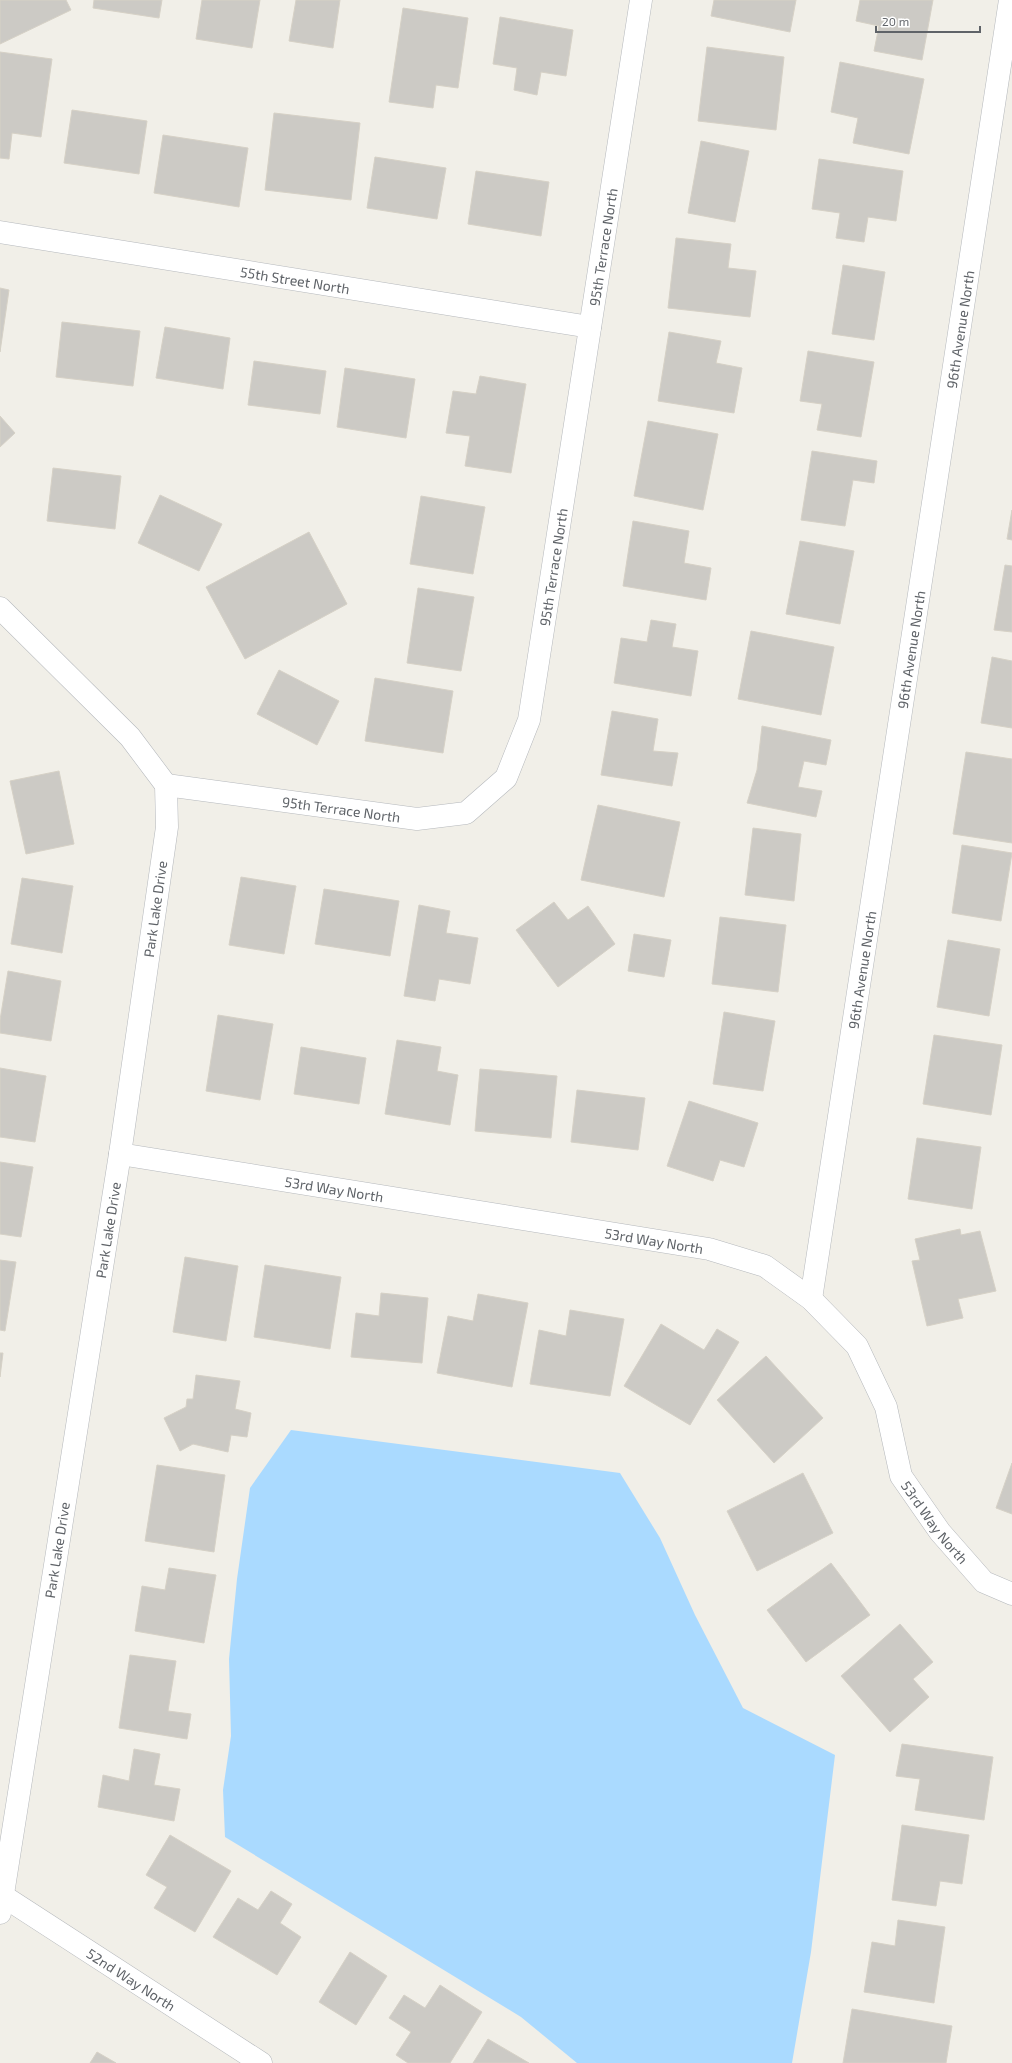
<svg xmlns="http://www.w3.org/2000/svg" width="1012" height="2063" viewBox="0 0 1012 2063" font-family="'Exo 2',sans-serif">
  <style>
    .water { fill: #aadaff }
    .building { fill: #cccac5; stroke: #d6d1c6 }
    .lines { fill: none; stroke-linecap: round; stroke-linejoin: round }
    .minor-casing { stroke: #b5b8bc; stroke-width: 23 }
    .minor { stroke: #fff; stroke-width: 22 }
    .labels { text-anchor: middle; dominant-baseline: central; stroke-width: 3.5; stroke-linejoin: round; paint-order: stroke }
    .street-label { font-size: 14px; fill: #5f6368; stroke: #fff }
  </style>
  <rect width="100%" height="100%" fill="#f1efe8"/>
  <!-- water -->
  <polygon class="water" points="291,1430 620,1473 660,1538 695,1615 743,1708 835,1755 811,1952 792,2063 577,2063 521,2017 225,1837 223,1790 231,1736 229,1659 237,1579 250,1488"/>
  <!-- building -->
  <g class="building">
    <polygon points="0,0 66,0 71,10 0,44"/>
    <polygon points="94,0 162,0 159,18 93,8"/>
    <polygon points="202,0 260,0 252,48 196,39"/>
    <polygon points="296,0 340,0 333,48 289,41"/>
    <polygon points="714,0 796,0 790,32 711,16"/>
    <polygon points="860,0 933,0 922,60 874,51 879,26 856,21"/>
    <polygon points="403,8 468,18 458,88 436,85 433,108 389,102"/>
    <polygon points="500,17 573,30 566,76 541,72 537,95 514,90 517,68 493,64"/>
    <polygon points="707,47 784,57 776,130 698,121"/>
    <polygon points="0,52 52,59 41,137 12,133 9,159 0,158"/>
    <polygon points="840,62 924,79 909,154 853,143 858,118 831,112"/>
    <polygon points="72,110 147,121 139,174 64,163"/>
    <polygon points="274,113 360,123 351,200 265,190"/>
    <polygon points="163,135 248,148 239,207 154,193"/>
    <polygon points="701,141 749,151 735,222 688,213"/>
    <polygon points="375,157 446,168 437,219 367,208"/>
    <polygon points="819,159 903,171 896,221 868,217 864,242 836,238 840,213 812,209"/>
    <polygon points="476,171 549,182 541,236 468,224"/>
    <polygon points="676,238 731,244 728,268 756,271 750,317 668,308"/>
    <polygon points="843,265 885,272 874,340 832,334"/>
    <polygon points="0,288 9,290 0,352"/>
    <polygon points="62,322 140,331 133,386 56,377"/>
    <polygon points="165,327 230,338 223,389 156,378"/>
    <polygon points="669,332 721,341 716,363 742,368 734,413 658,401"/>
    <polygon points="808,351 874,362 861,437 817,430 822,404 800,401"/>
    <polygon points="254,361 326,371 320,414 248,405"/>
    <polygon points="345,368 415,379 406,438 337,427"/>
    <polygon points="480,376 526,384 511,473 465,466 470,436 446,433 453,391 476,394"/>
    <polygon points="0,416 15,433 0,447"/>
    <polygon points="648,421 718,434 703,510 634,496"/>
    <polygon points="812,451 877,461 874,483 853,480 845,526 801,520"/>
    <polygon points="53,468 121,476 115,529 47,521"/>
    <polygon points="160,495 222,524 199,571 138,543"/>
    <polygon points="421,496 485,507 473,574 410,564"/>
    <polygon points="1012,510 1012,540 1007,539"/>
    <polygon points="633,521 689,531 684,563 711,568 706,600 623,586"/>
    <polygon points="309,532 347,604 245,659 206,587"/>
    <polygon points="800,541 854,551 840,624 786,614"/>
    <polygon points="1005,565 1012,566 1012,632 994,630"/>
    <polygon points="418,588 474,597 461,671 407,663"/>
    <polygon points="651,620 676,624 672,647 698,651 691,696 614,683 621,638 647,642"/>
    <polygon points="751,631 834,647 821,715 738,699"/>
    <polygon points="992,657 1012,661 1012,728 981,723"/>
    <polygon points="279,670 339,701 317,745 257,714"/>
    <polygon points="375,678 453,691 443,753 365,741"/>
    <polygon points="612,711 658,719 653,751 678,753 672,786 601,775"/>
    <polygon points="762,726 831,740 826,765 804,761 798,787 822,791 816,817 747,803 757,770"/>
    <polygon points="966,752 1012,759 1012,843 953,834"/>
    <polygon points="59,771 74,844 26,854 10,781"/>
    <polygon points="598,805 680,822 664,897 581,880"/>
    <polygon points="753,828 801,834 794,901 745,895"/>
    <polygon points="962,845 1012,853 1001,921 952,913"/>
    <polygon points="241,877 296,886 284,954 229,945"/>
    <polygon points="22,878 73,886 62,953 11,944"/>
    <polygon points="324,889 399,901 390,956 315,944"/>
    <polygon points="554,902 568,920 588,906 615,944 558,987 516,930"/>
    <polygon points="419,905 450,911 446,933 478,938 470,984 439,979 435,1001 404,996"/>
    <polygon points="720,917 786,925 778,992 712,984"/>
    <polygon points="634,934 671,940 664,977 628,971"/>
    <polygon points="948,940 1000,949 989,1016 937,1007"/>
    <polygon points="8,971 61,981 51,1041 0,1033 0,1020"/>
    <polygon points="724,1012 775,1021 763,1091 713,1084"/>
    <polygon points="218,1015 273,1024 260,1100 206,1091"/>
    <polygon points="934,1035 1002,1045 991,1115 923,1104"/>
    <polygon points="397,1040 441,1047 437,1071 458,1075 450,1125 385,1114"/>
    <polygon points="301,1047 366,1058 359,1104 294,1094"/>
    <polygon points="0,1068 46,1076 35,1142 0,1137"/>
    <polygon points="480,1069 557,1076 551,1138 475,1131"/>
    <polygon points="577,1090 645,1098 638,1150 571,1142"/>
    <polygon points="689,1101 758,1123 744,1167 720,1160 713,1181 667,1166"/>
    <polygon points="917,1138 981,1147 972,1209 908,1199"/>
    <polygon points="0,1162 33,1167 21,1237 0,1234"/>
    <polygon points="960,1229 961,1235 980,1231 996,1291 958,1299 963,1318 927,1326 912,1261 920,1260 915,1239"/>
    <polygon points="185,1257 238,1266 226,1341 173,1332"/>
    <polygon points="0,1260 16,1262 5,1331 0,1330"/>
    <polygon points="265,1265 341,1277 330,1349 254,1337"/>
    <polygon points="381,1293 428,1298 422,1363 351,1357 356,1313 379,1316"/>
    <polygon points="478,1294 528,1303 512,1387 437,1373 448,1316 473,1321"/>
    <polygon points="570,1310 624,1319 610,1396 530,1384 539,1330 566,1336"/>
    <polygon points="661,1324 704,1350 717,1329 739,1342 690,1425 624,1386"/>
    <polygon points="0,1353 3,1353 0,1377"/>
    <polygon points="766,1356 823,1418 774,1463 717,1400"/>
    <polygon points="196,1375 240,1381 235,1409 251,1413 247,1437 231,1435 228,1452 193,1444 180,1451 164,1418 186,1407 187,1399 193,1399"/>
    <polygon points="1012,1463 1012,1514 996,1508"/>
    <polygon points="157,1465 225,1475 214,1552 145,1541"/>
    <polygon points="803,1473 833,1533 757,1571 727,1511"/>
    <polygon points="831,1563 870,1615 806,1662 767,1610"/>
    <polygon points="169,1568 216,1575 204,1643 135,1631 142,1586 165,1590"/>
    <polygon points="900,1624 933,1662 913,1679 929,1697 890,1732 841,1676"/>
    <polygon points="130,1655 176,1661 168,1711 191,1714 187,1739 119,1728"/>
    <polygon points="902,1744 993,1757 984,1820 915,1810 920,1779 896,1776"/>
    <polygon points="134,1749 160,1754 154,1785 180,1789 174,1821 98,1807 103,1775 129,1781"/>
    <polygon points="902,1825 969,1835 962,1884 940,1881 936,1906 892,1900"/>
    <polygon points="170,1835 231,1871 195,1932 154,1908 167,1887 146,1875"/>
    <polygon points="271,1891 292,1904 280,1923 301,1937 277,1975 213,1937 238,1898 258,1910"/>
    <polygon points="898,1920 945,1927 934,2003 864,1992 872,1942 895,1946"/>
    <polygon points="350,1952 387,1976 356,2025 319,2002"/>
    <polygon points="440,1985 482,2012 450,2063 408,2063 396,2055 411,2032 389,2018 404,1995 425,2008"/>
    <polygon points="852,2009 952,2026 946,2063 843,2063"/>
    <polygon points="488,2039 529,2063 473,2063"/>
    <polygon points="97,2052 116,2063 90,2063"/>
  </g>
  <g class="lines">
    <defs>
      <g id="minor">
        <path id="s1" d="M0 232 590 327"/>
        <polyline points="0,608 130,737 166,785 167,827 120,1154 0,1913"/>
        <path id="s2" d="M166 785 417 819 466 813 506 778 529 720 641 0"/>
        <path id="s3" d="M120 1154 709 1249 765 1266 811 1299 857 1346 886 1407 901 1476 940 1532 984 1582 1012 1594"/>
        <path id="s4" d="M811 1299 1010 0"/>
        <path id="s5" d="M3 1896 261 2063"/>
      </g>
    </defs>
    <!-- minor casing -->
    <use href="#minor" class="minor-casing"/>
    <!-- minor -->
    <use href="#minor" class="minor"/>
  </g>
  <g class="labels">
    <!-- street labels -->
    <g class="street-label">
      <text stroke="none"><textPath href="#s2" startOffset="897">95th Terrace North</textPath></text>
      <text stroke="none"><textPath href="#s1" startOffset="299">55th Street North</textPath></text>
      <text stroke="none"><textPath href="#s4" startOffset="981">96th Avenue North</textPath></text>
      <text stroke="none"><textPath href="#s2" startOffset="573">95th Terrace North</textPath></text>
      <text stroke="none"><textPath href="#s4" startOffset="657">96th Avenue North</textPath></text>
      <text stroke="none"><textPath href="#s2" startOffset="177">95th Terrace North</textPath></text>
      <text transform="translate(155 909) rotate(-82)">Park Lake Drive</text>
      <text stroke="none"><textPath href="#s4" startOffset="333">96th Avenue North</textPath></text>
      <text stroke="none"><textPath href="#s3" startOffset="217">53rd Way North</textPath></text>
      <text transform="translate(108 1230) rotate(-81)">Park Lake Drive</text>
      <text stroke="none"><textPath href="#s3" startOffset="541">53rd Way North</textPath></text>
      <text stroke="none"><textPath href="#s3" startOffset="973">53rd Way North</textPath></text>
      <text transform="translate(57 1550) rotate(-81)">Park Lake Drive</text>
      <text stroke="none"><textPath href="#s5" startOffset="153">52nd Way North</textPath></text>
    </g>
  </g>
  <!-- scale -->
  <path d="M876 26v6h104v-6" fill="none" stroke="#5f6368" stroke-width="2"/>
  <text x="882" y="26" font-size="12" fill="#5f6368" stroke="#ffffff" stroke-width="3" paint-order="stroke">20 m</text>
</svg>
